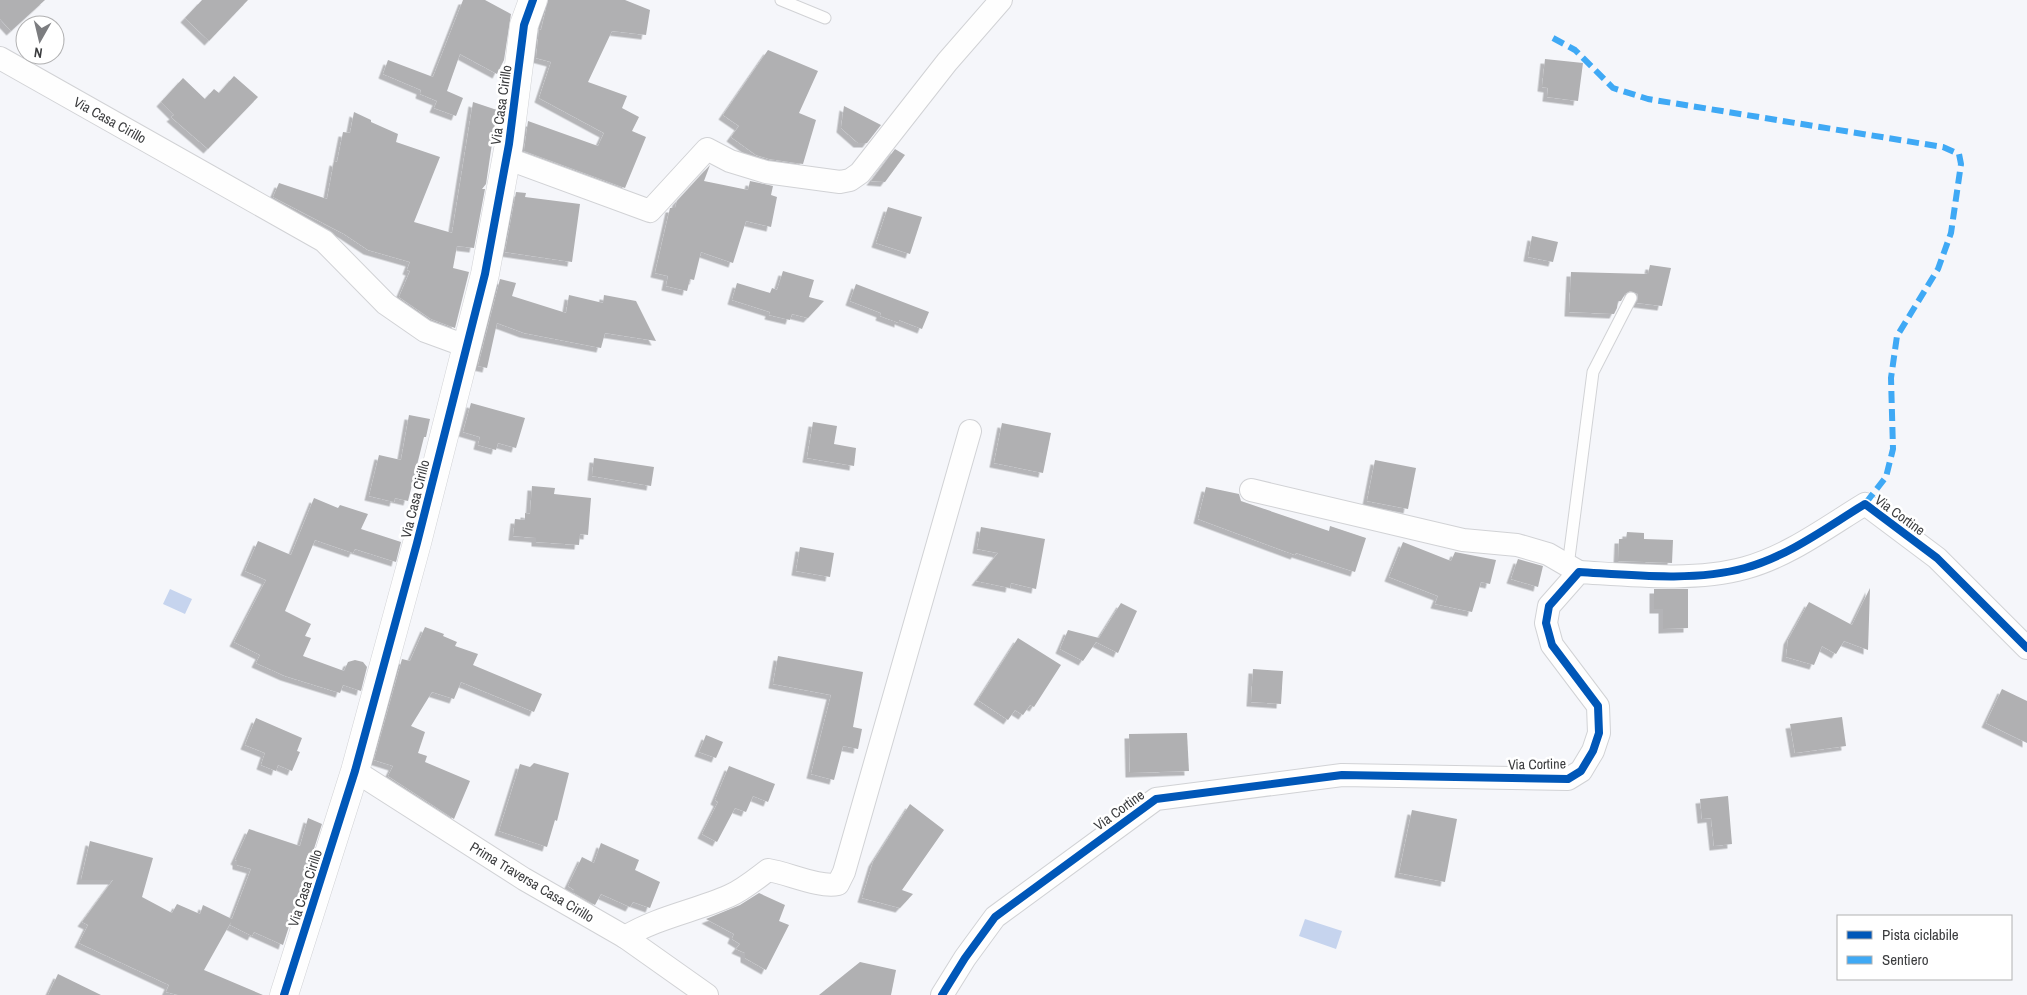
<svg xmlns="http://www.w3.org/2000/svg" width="2027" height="995" viewBox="0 0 2027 995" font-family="'Archivo Narrow',sans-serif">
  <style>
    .water { fill: #c6d4ee }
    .building { fill: #b0b0b2; filter: url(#shadow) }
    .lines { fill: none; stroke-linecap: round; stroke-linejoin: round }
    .service-casing { stroke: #d1d2d5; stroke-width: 13 }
    .minor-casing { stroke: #d1d2d5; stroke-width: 24 }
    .tertiary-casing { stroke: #d1d2d5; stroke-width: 29 }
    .service { stroke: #fefefe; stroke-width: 11 }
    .minor { stroke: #fefefe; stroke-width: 22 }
    .tertiary { stroke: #fefefe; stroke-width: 28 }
    .quiet { stroke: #3fa9f5; stroke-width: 6; stroke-dasharray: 12 6; stroke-linecap: butt }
    .cycleway-casing { stroke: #fff; stroke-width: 11 }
    .cycleway { stroke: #0057b8; stroke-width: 8 }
    .labels { text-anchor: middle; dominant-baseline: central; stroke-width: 5; stroke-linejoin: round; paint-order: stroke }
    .street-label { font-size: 14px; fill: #3b3c3e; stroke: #fff }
  </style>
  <defs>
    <filter id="shadow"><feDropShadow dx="-4.5" dy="4.5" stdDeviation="0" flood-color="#0004"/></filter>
  </defs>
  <rect width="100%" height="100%" fill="#f5f6fa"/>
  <!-- water -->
  <g class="water">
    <polygon points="170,589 192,599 185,614 163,604"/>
    <polygon points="1305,919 1342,931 1336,949 1299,936"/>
  </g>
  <!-- building -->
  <g class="building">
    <polygon points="0,0 45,0 11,31 0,19"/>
    <polygon points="202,0 248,0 209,41 185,18"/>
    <polygon points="463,0 485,0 511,14 504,60 497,74 460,54 447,91 463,98 456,116 434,108 437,101 420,94 421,90 383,74 388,60 433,77"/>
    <polygon points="548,0 625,0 650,10 646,35 612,31 588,82 627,96 622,108 639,117 632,131 646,137 625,188 524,151 528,121 598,146 604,133 539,98 551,62 536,58 539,29 541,30"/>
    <polygon points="768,50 818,71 799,113 816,120 803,164 769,159 756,155 731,137 739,126 723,115"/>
    <polygon points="1545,59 1583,63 1578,101 1547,97 1548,88 1542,87"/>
    <polygon points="234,76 258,97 208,149 171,117 174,115 161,102 183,78 205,99 214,89 219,93"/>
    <polygon points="473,102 497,110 486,184 482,189 485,189 474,248 457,246 453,268 469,272 455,328 431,319 399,297 410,271 407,270 410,262 368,250 344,234 273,197 279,183 327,199 334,161 337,162 343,132 350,133 354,112 371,120 371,122 398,134 396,142 440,157 414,222 452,233"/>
    <polygon points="844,106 881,125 867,143 858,143 841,128"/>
    <polygon points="895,149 905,155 885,182 871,181"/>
    <polygon points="710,165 704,181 748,190 750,181 773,186 771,195 777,197 771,227 746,221 733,263 701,252 694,280 690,279 687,291 666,286 668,276 655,273 670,208 675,208 677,201"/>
    <polygon points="516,192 526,193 525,197 580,204 572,262 505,252"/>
    <polygon points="888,207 922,217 910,254 876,243"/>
    <polygon points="1532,236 1558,242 1553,262 1528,257"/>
    <polygon points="1650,265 1671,268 1662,306 1637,303 1638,294 1630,291 1625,294 1621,301 1618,301 1617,308 1614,314 1569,312 1571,272 1648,274"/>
    <polygon points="783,271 814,280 809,297 824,301 808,318 792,314 790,320 769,315 770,312 732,300 737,283 770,293 772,288 777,290"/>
    <polygon points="500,279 516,283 512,296 566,313 569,295 603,303 604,295 636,301 656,341 605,333 601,348 524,333 497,323 487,368 478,366"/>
    <polygon points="856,284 929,312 922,329 899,320 899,323 880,316 881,313 850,301"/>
    <polygon points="471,403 525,418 516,448 498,443 496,450 478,445 480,437 463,432"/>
    <polygon points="409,415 430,419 426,437 424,437 408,501 395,498 394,502 369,496 379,455 401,460"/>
    <polygon points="813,422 837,426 834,444 856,448 854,466 807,458"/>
    <polygon points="1002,423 1051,433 1043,473 994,463"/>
    <polygon points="594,458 654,467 651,486 592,476"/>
    <polygon points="1375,460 1416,468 1408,509 1367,501"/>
    <polygon points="532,486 555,488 554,494 591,498 588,535 580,534 579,545 536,542 536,538 513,536 515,519 525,520 525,513 530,514"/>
    <polygon points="1206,487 1239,494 1241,501 1329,531 1330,526 1366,538 1355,572 1296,553 1295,555 1198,519"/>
    <polygon points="314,498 338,508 340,505 368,514 361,529 401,542 396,562 355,549 353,553 315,540 285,611 311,624 305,636 311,638 303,656 344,671 348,662 355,660 363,662 367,667 361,691 343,685 340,693 285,676 256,663 260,655 234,642 266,580 245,571 258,541 291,555"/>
    <polygon points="981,527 1045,539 1036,589 1011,583 1010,588 976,581 998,553 977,549"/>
    <polygon points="1627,532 1644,533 1644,539 1673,540 1672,563 1618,561 1619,539 1626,539"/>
    <polygon points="1403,542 1451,561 1455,552 1496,560 1490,584 1481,582 1472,612 1435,604 1438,596 1389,577"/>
    <polygon points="800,547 834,553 830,577 796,571"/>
    <polygon points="1518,559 1543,566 1538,587 1511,579"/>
    <polygon points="1870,588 1868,650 1844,641 1836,654 1822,646 1814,665 1786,657 1788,640 1809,602 1852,625"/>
    <polygon points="1654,589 1688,589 1688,628 1663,629 1663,609 1654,609"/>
    <polygon points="1121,603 1137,611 1118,653 1096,642 1083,661 1060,649 1068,630 1099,638"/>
    <polygon points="425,627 444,634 443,636 457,642 455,646 478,654 473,665 542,694 534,712 461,682 454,699 432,692 411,726 425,732 418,753 427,756 425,762 470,781 454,819 388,776 393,766 374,760 402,659 410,661"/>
    <polygon points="1018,638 1061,665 1034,707 1030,705 1023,715 1015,710 1008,720 978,700"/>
    <polygon points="778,656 863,672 853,727 862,729 858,749 843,746 834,780 811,774 831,695 773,684"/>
    <polygon points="1253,669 1283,671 1281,704 1251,702"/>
    <polygon points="2002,689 2027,701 2027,743 1986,723"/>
    <polygon points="1842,717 1846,746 1795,753 1790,724"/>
    <polygon points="256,718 302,738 297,751 300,752 292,771 278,765 276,771 261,765 265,753 245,745"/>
    <polygon points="1187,733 1189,771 1130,773 1129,734"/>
    <polygon points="706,735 723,742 716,758 699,752"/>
    <polygon points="534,763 569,773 557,821 555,820 547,847 499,831 520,764 530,767"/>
    <polygon points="729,766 775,784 768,802 753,796 746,812 735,808 717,842 702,834 718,802 715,800"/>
    <polygon points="1728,796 1732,844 1714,846 1711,818 1702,819 1700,799"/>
    <polygon points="910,804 944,830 902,890 913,894 900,908 862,898 873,862"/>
    <polygon points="1412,810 1457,819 1445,882 1399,873"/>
    <polygon points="308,818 322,824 283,945 254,932 252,936 230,925 231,922 204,970 263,995 178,995 166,992 169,985 79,943 88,925 82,922 113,880 81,880 90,841 153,858 142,897 172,913 177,904 200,914 203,905 232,919 251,869 237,865 237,861 235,860 249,829 300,846"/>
    <polygon points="601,843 639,860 635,870 660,882 650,908 633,902 630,907 601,894 595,905 574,893 574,890 568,886 582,857 594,863"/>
    <polygon points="759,893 785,905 779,921 789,925 766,970 745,958 745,953 736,949 740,944 732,939 734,934 706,919 740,905"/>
    <polygon points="860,962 896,970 891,995 819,995"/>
    <polygon points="58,974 101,995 48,995"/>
  </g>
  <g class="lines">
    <defs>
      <g id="service">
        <polyline points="781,0 825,18"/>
        <polyline points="1568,566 1593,372 1631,298"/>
      </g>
      <g id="minor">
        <polyline points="0,58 324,241 386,304 425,331 466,346"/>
        <polyline points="506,158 650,211 707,149 730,161 766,172 840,182 850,180 860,173 947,62 1001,0"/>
        <polyline points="1251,490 1463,540 1517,545 1548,554 1579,572"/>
        <polyline points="355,771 524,879 625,937 707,995"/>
        <path d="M625 937C658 917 695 911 729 896 743 890 756 879 768 870 788 873 819 888 838 884L844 872 970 431"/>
        <path d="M942 995 965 958 995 917 1156 799 1342 775 1568 779 1581 771 1593 751 1599 733 1598 706 1552 645 1546 623 1549 606 1579 572C1630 575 1695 582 1745 568 1789 556 1827 527 1865 504L1937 558 2027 648"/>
      </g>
      <polyline id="tertiary" points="284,995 355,771 417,543 485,274 509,144 524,25 533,0"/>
    </defs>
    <!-- service casing -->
    <use href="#service" class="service-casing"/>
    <!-- minor casing -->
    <use href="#minor" class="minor-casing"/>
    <!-- tertiary casing -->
    <use href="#tertiary" class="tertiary-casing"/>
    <!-- service -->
    <use href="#service" class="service"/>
    <!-- minor -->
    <use href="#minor" class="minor"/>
    <!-- tertiary -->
    <use href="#tertiary" class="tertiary"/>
    <!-- quiet -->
    <polyline class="quiet" points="1553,38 1575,50 1613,88 1648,99 1943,147 1959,154 1961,164 1951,233 1938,269 1897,336 1891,378 1893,449 1886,477 1865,504"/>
    <defs>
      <g id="cycleway">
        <polyline points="284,995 355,771 417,543 485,274 509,144 524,25 533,0"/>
        <path d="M942 995 965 958 995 917 1156 799 1342 775 1568 779 1581 771 1593 751 1599 733 1598 706 1552 645 1546 623 1549 606 1579 572C1630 575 1695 582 1745 568 1789 556 1827 527 1865 504L1937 558 2027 648"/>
      </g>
    </defs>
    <!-- cycleway casing -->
    <use href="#cycleway" class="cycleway-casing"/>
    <!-- cycleway -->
    <use href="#cycleway" class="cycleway"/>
  </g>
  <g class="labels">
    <!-- street labels -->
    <g class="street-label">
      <text transform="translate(501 105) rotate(-82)">Via Casa Cirillo</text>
      <text transform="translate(110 120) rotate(29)">Via Casa Cirillo</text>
      <text transform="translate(415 499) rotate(-76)">Via Casa Cirillo</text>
      <text transform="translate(1900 515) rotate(36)">Via Cortine</text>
      <text transform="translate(1537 764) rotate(-1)">Via Cortine</text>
      <text transform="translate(1119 810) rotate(-36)">Via Cortine</text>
      <text transform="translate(532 882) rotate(31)">Prima Traversa Casa Cirillo</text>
      <text transform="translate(305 888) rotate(-72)">Via Casa Cirillo</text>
    </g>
  </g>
  <!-- legend -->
  <rect x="1837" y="915" width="175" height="65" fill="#ffffff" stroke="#b1b1b2"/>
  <rect x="1847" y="931" width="25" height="8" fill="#0057b8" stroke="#b1b1b2"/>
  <text x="1882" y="940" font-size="15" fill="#3b3c3e">Pista ciclabile</text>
  <rect x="1847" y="956" width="25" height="8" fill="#3fa9f5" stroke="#b1b1b2"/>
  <text x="1882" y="965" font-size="15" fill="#3b3c3e">Sentiero</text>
  <!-- north arrow -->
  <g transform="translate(40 40) rotate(188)"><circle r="24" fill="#ffffff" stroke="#b1b1b2"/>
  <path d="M0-4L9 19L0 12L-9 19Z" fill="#7c7d80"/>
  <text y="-8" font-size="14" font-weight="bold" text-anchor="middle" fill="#3b3c3e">N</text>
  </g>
</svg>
